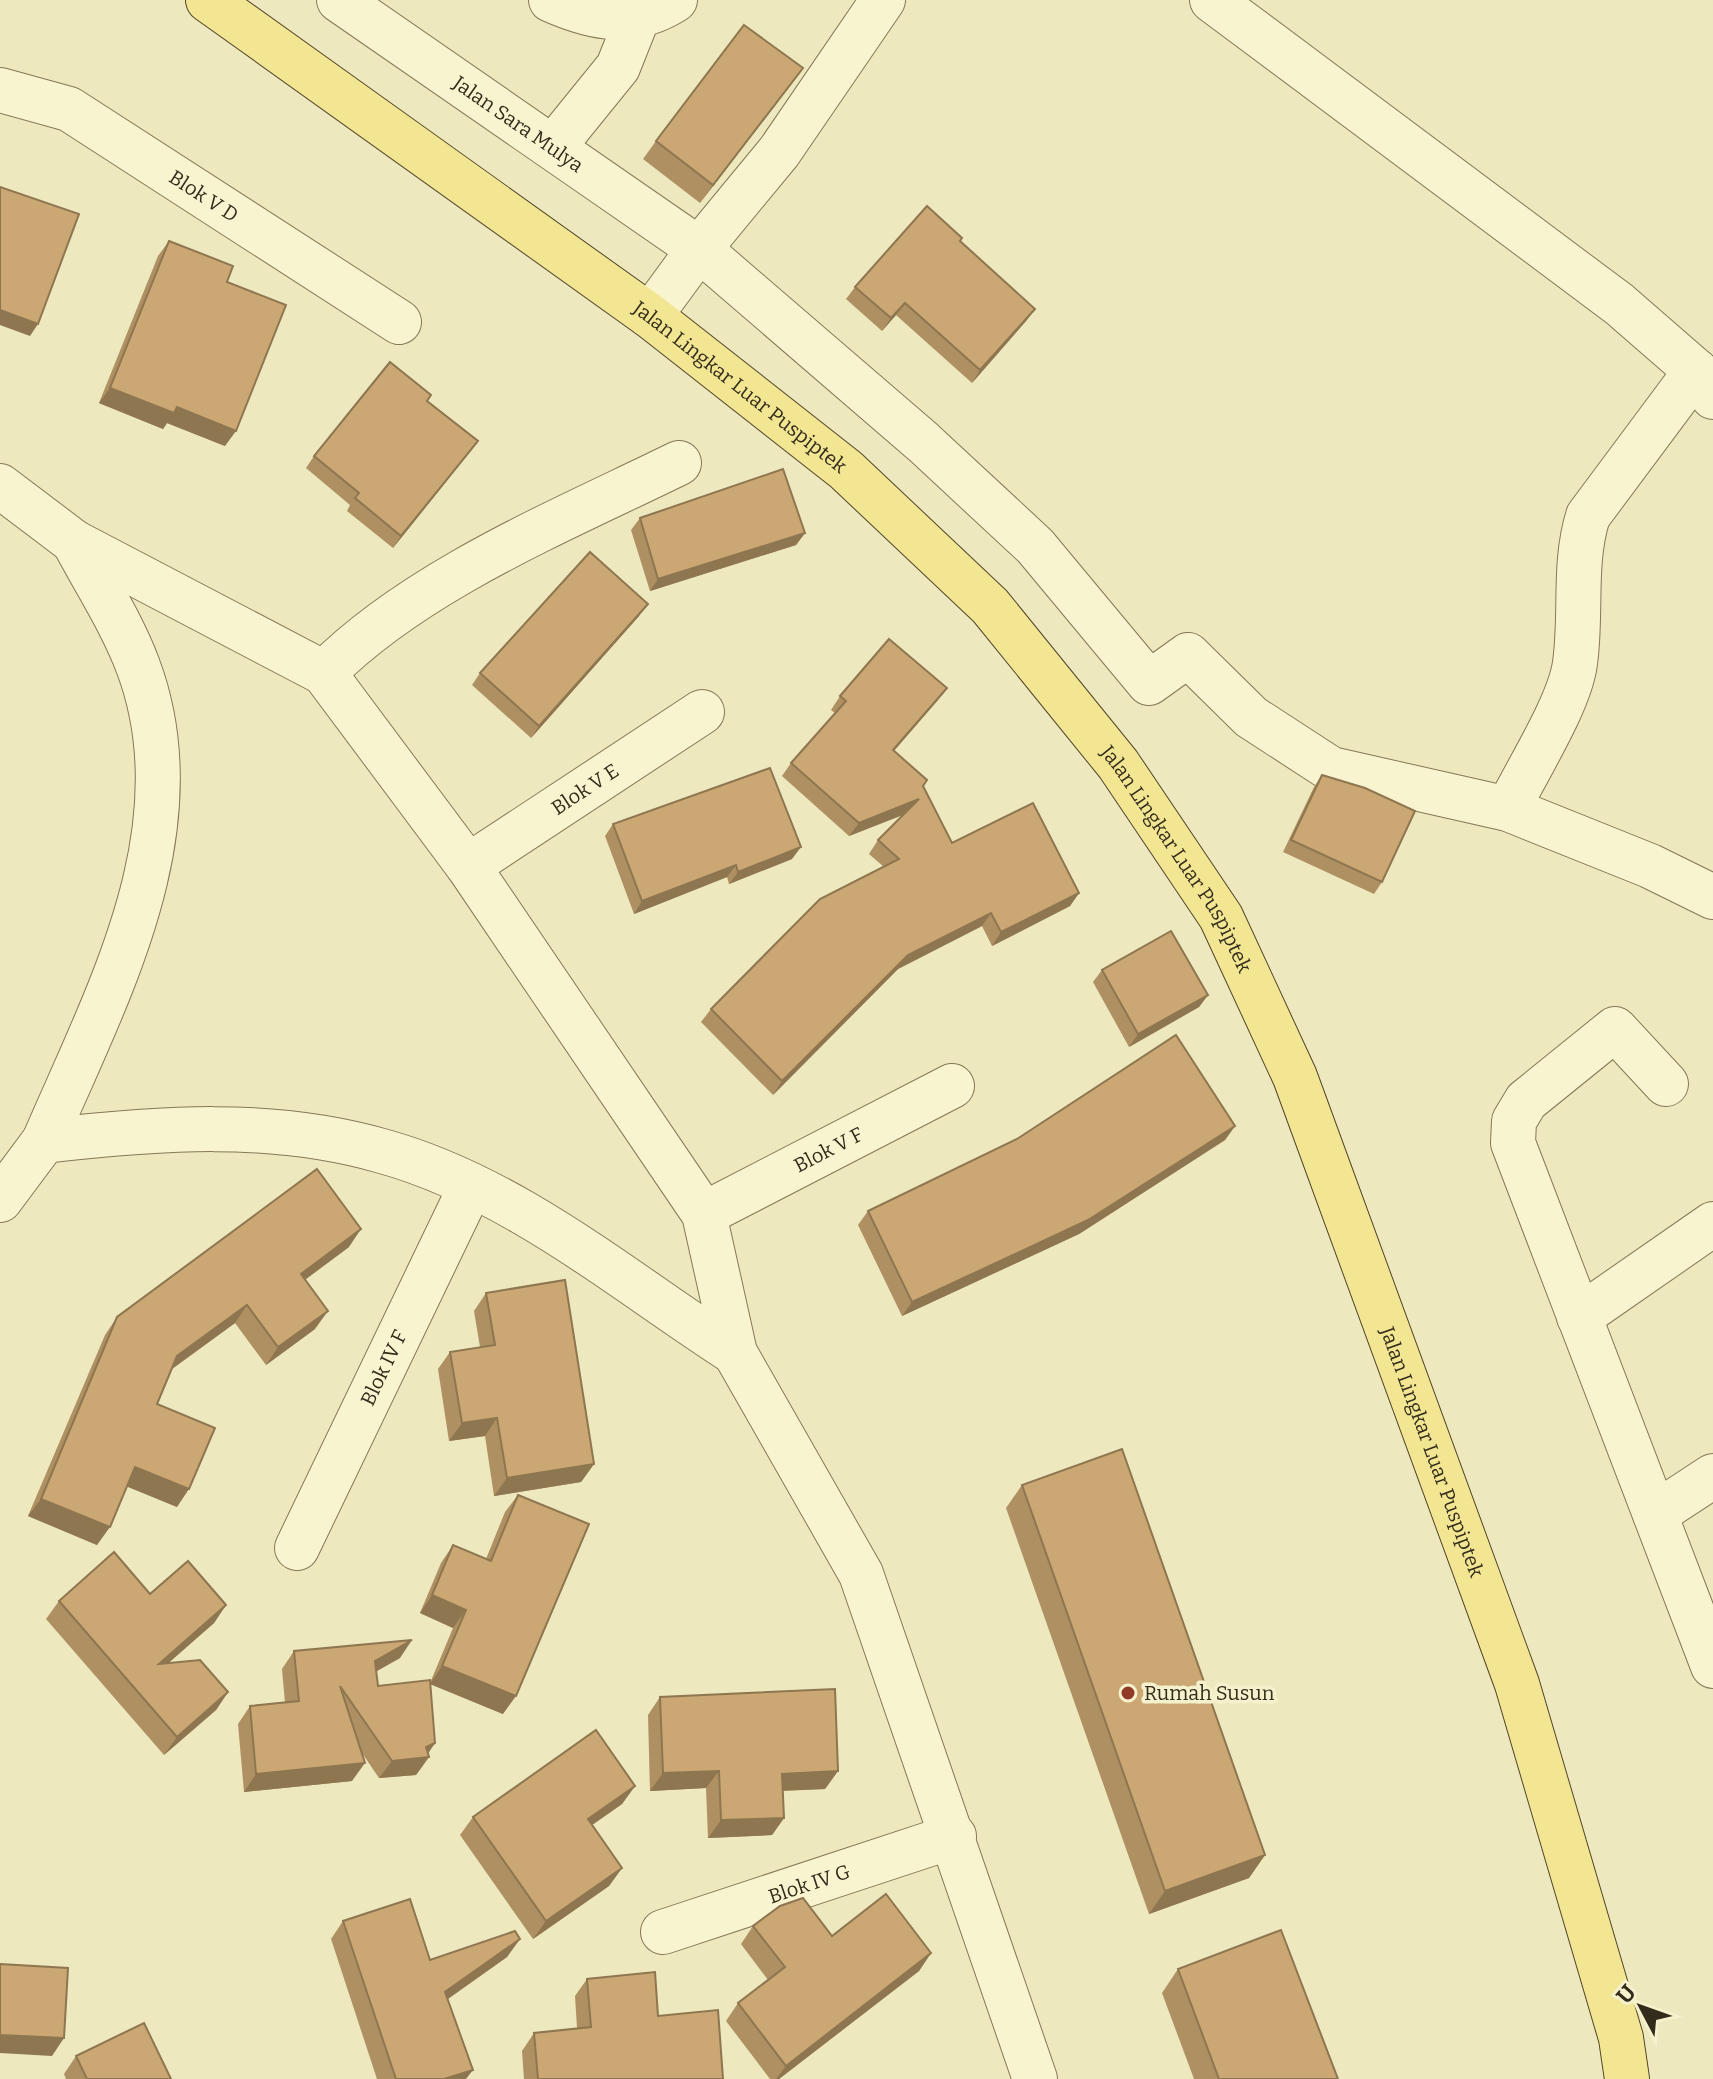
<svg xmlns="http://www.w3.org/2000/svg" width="1713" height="2079" viewBox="0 0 1713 2079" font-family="Bitter,serif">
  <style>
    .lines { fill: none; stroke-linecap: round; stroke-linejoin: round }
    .minor-casing { stroke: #857856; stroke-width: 46 }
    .major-casing { stroke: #52442b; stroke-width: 46 }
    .minor { stroke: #f8f4d0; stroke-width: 44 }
    .major { stroke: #f2e693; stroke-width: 44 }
    .wall { fill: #af9063 }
    .shaded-wall { fill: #8e7650 }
    .building { fill: #cba873; stroke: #8e7650; stroke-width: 2 }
    .poi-dot { fill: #933a27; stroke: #f5f1cc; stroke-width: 3 }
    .labels { text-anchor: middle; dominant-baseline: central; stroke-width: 7; stroke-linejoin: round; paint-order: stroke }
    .street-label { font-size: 20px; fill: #342c1b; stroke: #f5f1cc }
    .poi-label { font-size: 20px; fill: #342c1b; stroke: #f5f1cc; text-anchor: start }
  </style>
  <rect width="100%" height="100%" fill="#ede8bd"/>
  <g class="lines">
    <defs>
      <g id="minor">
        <path id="s1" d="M339 0 699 249 923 442 1035 546 1149 683 1188 655 1251 717 1331 769 1508 809 1650 866 1713 897"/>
        <path d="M551 0C594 19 633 27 675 0"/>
        <polyline points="1212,0 1619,304 1696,371 1713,397"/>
        <path id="s2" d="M0 90 69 109 399 322"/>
        <polyline points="554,146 618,67 639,14"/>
        <polyline points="650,316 699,249 779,152 883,0"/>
        <polyline points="0,486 74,542 324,673 468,866 704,1214 735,1353 861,1574 1035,2079"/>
        <path d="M324 673C416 580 563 520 679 463"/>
        <path d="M1508 809C1527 770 1570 703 1575 663 1582 613 1573 564 1588 516L1696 371"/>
        <path id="s3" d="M468 866 702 712"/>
        <polyline points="1666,1084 1615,1029 1526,1101 1514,1121 1513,1143 1713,1666"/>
        <path d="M44 1141C107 994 199 828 138 666 122 623 95 582 74 542"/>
        <path d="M0 1200 44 1141C158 1128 270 1119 382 1151 513 1187 623 1281 735 1353"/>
        <path id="s4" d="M704 1214 952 1086"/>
        <polyline points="1579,1317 1713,1224"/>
        <polyline points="1655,1514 1713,1476"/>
        <path id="s5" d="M297 1548 471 1186"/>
        <path id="s6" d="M663 1932 954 1836"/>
      </g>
      <g id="major">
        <path id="s7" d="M208 0 650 316 846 470 990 606 1118 764 1221 917 1295 1077 1517 1684 1621 2038 1627 2079"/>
      </g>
    </defs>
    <!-- minor casing -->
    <use href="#minor" class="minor-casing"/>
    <!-- major casing -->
    <use href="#major" class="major-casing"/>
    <!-- minor -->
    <use href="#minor" class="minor"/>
    <!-- major -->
    <use href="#major" class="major"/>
  </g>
  <!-- wall -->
  <g class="wall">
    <polygon points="803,68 700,203 643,159 656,141"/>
    <polygon points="169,241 227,282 225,446 167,423 163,429 99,403 158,256"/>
    <polygon points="960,242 1035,309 1026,321 972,383 896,315 882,331 846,299 855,287"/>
    <polygon points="427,401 478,441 393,548 347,511 350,505 306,468 314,456"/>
    <polygon points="640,518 805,533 796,545 650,591 631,530"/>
    <polygon points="639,616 531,738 472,685 480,673"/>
    <polygon points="947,688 937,701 894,751 923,786 952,843 1079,893 1070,906 992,946 982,926 898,969 773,1095 701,1022 711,1009 884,867 869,854 878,840 903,815 849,836 782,776 791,763 835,713 831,710 840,696"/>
    <polygon points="1322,775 1382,882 1374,894 1283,852 1314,787"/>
    <polygon points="613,824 792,859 729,884 727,877 634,914 605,836"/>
    <polygon points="1102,970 1208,995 1199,1007 1129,1047 1093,982"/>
    <polygon points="1235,1126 1225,1140 1079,1234 902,1316 858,1225 868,1211"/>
    <polygon points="349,1247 305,1280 315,1329 266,1365 235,1323 172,1369 157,1404 177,1507 127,1486 97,1545 28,1516 105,1335 117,1317"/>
    <polygon points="486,1293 594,1464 581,1482 494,1496 485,1436 449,1441 438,1369 450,1352 480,1347 474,1311"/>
    <polygon points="1022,1485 1265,1855 1249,1878 1149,1914 1006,1508"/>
    <polygon points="518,1495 503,1714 430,1684 435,1743 428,1754 429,1757 416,1775 379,1778 362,1753 352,1781 244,1792 238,1724 250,1706 285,1703 282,1669 294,1651 400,1658 376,1671 378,1686 430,1683 453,1628 420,1613 441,1563 453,1545 486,1559 505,1512"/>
    <polygon points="150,1594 226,1605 214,1623 168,1663 228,1692 216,1710 164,1755 46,1619 59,1601"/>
    <polygon points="660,1697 838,1771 825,1789 783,1791 784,1818 772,1835 708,1838 706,1788 650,1791 648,1715"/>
    <polygon points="635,1786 622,1804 592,1825 622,1868 609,1886 533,1939 460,1835 473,1817"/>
    <polygon points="343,1921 430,1960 520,1939 507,1957 448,1999 466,2079 377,2079 331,1939"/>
    <polygon points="753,1926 832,1936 931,1953 919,1971 779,2079 770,2079 726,2021 738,2003 768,1980 741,1944"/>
    <polygon points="1178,1969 1338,2079 1194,2079 1162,1993"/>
    <polygon points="587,1979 658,2016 723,2079 524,2079 522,2051 534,2033 577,2028 575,1996"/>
    <polygon points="76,2056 171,2079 66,2079 64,2074"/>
  </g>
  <!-- shaded-wall -->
  <g class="shaded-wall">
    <polygon points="803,68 790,86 700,203 713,185"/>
    <polygon points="905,303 896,315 882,331 891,318"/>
    <polygon points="1035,309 1026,321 972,383 980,370"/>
    <polygon points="0,310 38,324 30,336 0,325"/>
    <polygon points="110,388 177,407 236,431 225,446 167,423 163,429 99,403"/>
    <polygon points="478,441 469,453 393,548 401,536"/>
    <polygon points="805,533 796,545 650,591 658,579"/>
    <polygon points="648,604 639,616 531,738 539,726"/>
    <polygon points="947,688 937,701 883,763 893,750"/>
    <polygon points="919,799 910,812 849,836 859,823"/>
    <polygon points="801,847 792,859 729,884 738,872"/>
    <polygon points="736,865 727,877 634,914 642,901"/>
    <polygon points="1079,893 1070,906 992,946 1001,932"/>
    <polygon points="991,913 982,926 898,969 773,1095 782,1081 908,955"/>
    <polygon points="1208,995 1199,1007 1129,1047 1138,1034"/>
    <polygon points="1235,1126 1225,1140 1079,1234 902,1316 912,1302"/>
    <polygon points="361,1229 349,1247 288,1292 301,1274"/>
    <polygon points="247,1305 235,1323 165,1374 177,1356"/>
    <polygon points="328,1311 315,1329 266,1365 278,1347"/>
    <polygon points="497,1418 485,1436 449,1441 462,1423"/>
    <polygon points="594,1464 581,1482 494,1496 507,1478"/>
    <polygon points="135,1467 189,1489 177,1507 123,1485"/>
    <polygon points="41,1499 110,1527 97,1545 28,1516"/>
    <polygon points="432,1595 466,1610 453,1628 420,1613"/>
    <polygon points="226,1605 214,1623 147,1682 159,1664"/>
    <polygon points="412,1640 400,1658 363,1679 375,1661"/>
    <polygon points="442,1666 516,1696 503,1714 430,1684"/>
    <polygon points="228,1692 216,1710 164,1755 177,1737"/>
    <polygon points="435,1743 425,1757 429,1757 416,1775 379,1778 392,1761"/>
    <polygon points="365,1763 352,1781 244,1792 256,1774"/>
    <polygon points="719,1771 706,1788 650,1791 663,1773"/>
    <polygon points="838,1771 825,1789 770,1791 782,1774"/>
    <polygon points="635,1786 622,1804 575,1837 588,1819"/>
    <polygon points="784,1818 772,1835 708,1838 721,1820"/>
    <polygon points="1265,1855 1249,1878 1149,1914 1165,1891"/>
    <polygon points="622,1868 609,1886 533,1939 546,1921"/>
    <polygon points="520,1939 507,1957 432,2010 445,1992"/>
    <polygon points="931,1953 919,1971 779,2079 776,2079 786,2066"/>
    <polygon points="0,2035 64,2038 52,2056 0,2053"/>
    <polygon points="473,2070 466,2079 444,2079"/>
  </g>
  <!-- building -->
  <g class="building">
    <polygon points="744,25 803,68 713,185 656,141"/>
    <polygon points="0,187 79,214 38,324 0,310"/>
    <polygon points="927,206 962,238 960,241 1035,309 980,370 905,303 891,318 855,287"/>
    <polygon points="169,241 233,266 227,282 286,305 236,431 177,407 174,413 110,388"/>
    <polygon points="390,362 431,395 427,401 478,441 401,536 355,498 359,493 314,456"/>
    <polygon points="783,469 805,533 658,579 640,518"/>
    <polygon points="590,552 648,604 539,726 480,673"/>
    <polygon points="889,639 947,688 893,750 927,780 923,786 952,843 1033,803 1079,893 1001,932 991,913 908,955 782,1081 711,1009 820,899 899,859 878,840 919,799 859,823 791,763 846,701 840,696"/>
    <polygon points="770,768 801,847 738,872 736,865 642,901 613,824"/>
    <polygon points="1322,775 1365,788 1415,811 1382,882 1291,840"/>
    <polygon points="1171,931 1208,995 1138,1034 1102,970"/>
    <polygon points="1176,1035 1235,1126 1088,1220 912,1302 868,1211 1017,1139"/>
    <polygon points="317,1169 361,1229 301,1274 328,1311 278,1347 247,1305 177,1356 157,1404 215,1428 189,1489 135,1467 110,1527 41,1499 117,1317"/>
    <polygon points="565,1280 594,1464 507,1478 497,1418 462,1423 450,1352 495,1345 486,1293"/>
    <polygon points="1122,1449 1265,1855 1165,1891 1022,1485"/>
    <polygon points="518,1495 589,1524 516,1696 442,1666 466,1610 432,1595 453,1545 491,1561"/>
    <polygon points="114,1552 150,1594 188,1561 226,1605 159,1664 200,1660 228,1692 177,1737 59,1601"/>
    <polygon points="412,1640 375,1661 378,1686 430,1680 435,1743 426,1747 429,1757 392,1761 340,1686 365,1763 256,1774 250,1706 299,1701 294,1651"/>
    <polygon points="835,1689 838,1771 782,1774 784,1818 721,1820 719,1771 663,1773 660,1697"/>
    <polygon points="596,1730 635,1786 588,1819 622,1868 546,1921 473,1817"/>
    <polygon points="886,1894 931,1953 786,2066 738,2003 785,1967 753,1926 780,1906 803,1898 832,1936"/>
    <polygon points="410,1899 430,1960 515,1931 520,1939 445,1992 473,2070 444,2079 396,2079 343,1921"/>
    <polygon points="1281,1930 1338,2079 1219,2079 1178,1969"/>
    <polygon points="0,1964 68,1968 64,2038 0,2035"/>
    <polygon points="655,1972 658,2016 718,2010 723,2079 538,2079 534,2033 591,2027 587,1979"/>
    <polygon points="144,2023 171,2079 87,2079 76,2056"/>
  </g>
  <!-- markers -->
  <circle class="poi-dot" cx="1128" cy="1693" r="8"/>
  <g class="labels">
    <!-- street labels -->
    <g class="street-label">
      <text stroke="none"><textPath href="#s1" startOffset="218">Jalan Sara Mulya</textPath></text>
      <text stroke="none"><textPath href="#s2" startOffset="232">Blok V D</textPath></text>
      <text stroke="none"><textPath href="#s7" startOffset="658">Jalan Lingkar Luar Puspiptek</textPath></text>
      <text stroke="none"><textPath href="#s3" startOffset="140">Blok V E</textPath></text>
      <text stroke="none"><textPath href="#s7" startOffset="1306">Jalan Lingkar Luar Puspiptek</textPath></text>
      <text stroke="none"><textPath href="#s4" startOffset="140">Blok V F</textPath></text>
      <text stroke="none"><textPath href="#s5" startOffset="200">Blok IV F</textPath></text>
      <text stroke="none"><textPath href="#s7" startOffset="1954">Jalan Lingkar Luar Puspiptek</textPath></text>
      <text stroke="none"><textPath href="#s6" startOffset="154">Blok IV G</textPath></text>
    </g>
    <!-- poi labels -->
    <g class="poi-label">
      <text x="1144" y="1693">Rumah Susun</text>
    </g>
  </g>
  <!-- north arrow -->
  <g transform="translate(1641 2007) rotate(311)" stroke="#f5f1cc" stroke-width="6" paint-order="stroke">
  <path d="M0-6L14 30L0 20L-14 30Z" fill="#342c1b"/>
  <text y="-12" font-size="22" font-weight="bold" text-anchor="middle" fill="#342c1b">U</text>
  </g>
</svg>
